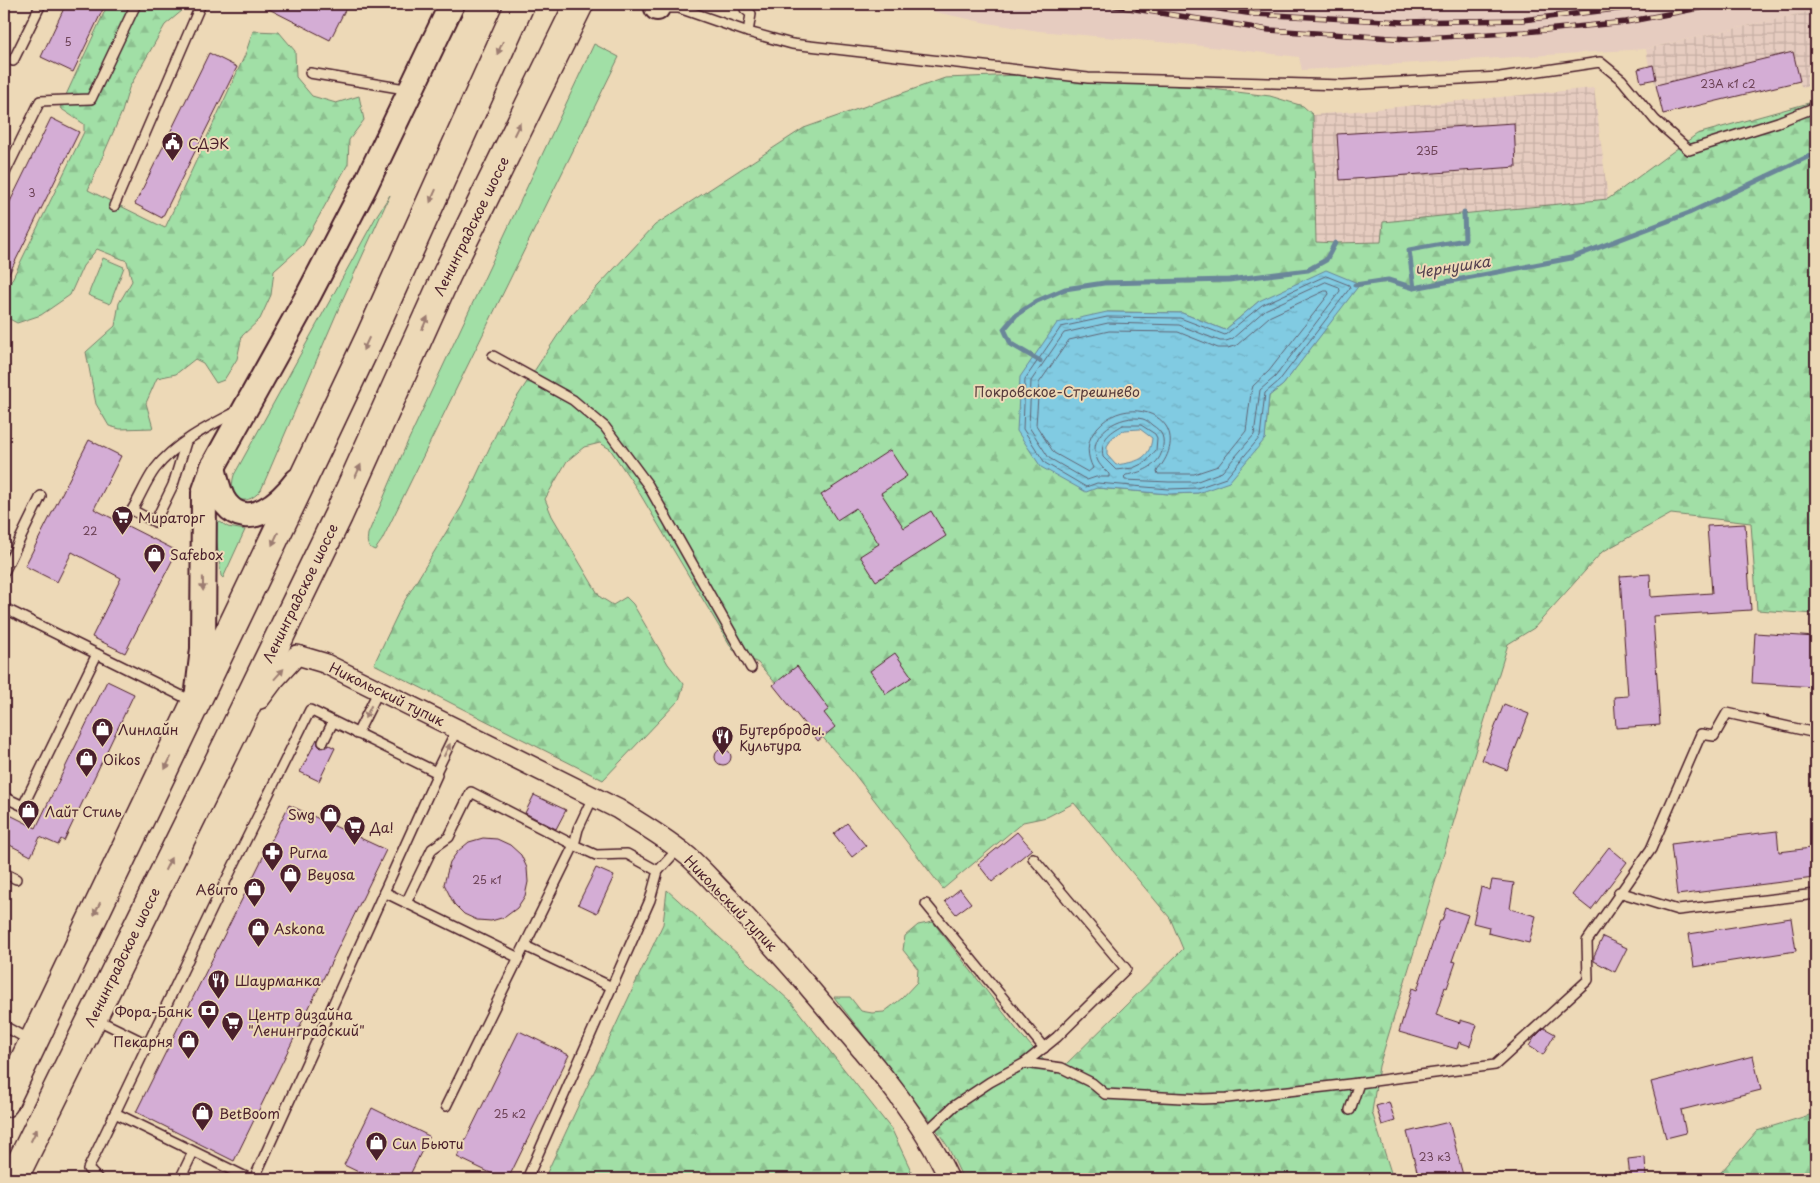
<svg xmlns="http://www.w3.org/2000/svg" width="1820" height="1183" viewBox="0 0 1820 1183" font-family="'Playpen Sans',sans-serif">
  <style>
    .built { fill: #e6ccc0 }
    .industrial { fill: url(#industrial-grid) }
    .green { fill: #a1dfa6; stroke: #767f68 }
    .forest { fill: url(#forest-firs); stroke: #767f68; fill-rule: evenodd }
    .water { fill: url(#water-ripples); stroke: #6b8699; fill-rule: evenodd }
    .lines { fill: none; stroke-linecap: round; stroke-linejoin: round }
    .shore { stroke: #606474; stroke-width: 1 }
    .stream { stroke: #6b8699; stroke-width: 5 }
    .building { fill: #d4add5; stroke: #4a1f2b }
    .service-casing { stroke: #4a1f2b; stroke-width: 12 }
    .minor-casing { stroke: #4a1f2b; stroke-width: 22 }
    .tertiary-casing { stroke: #4a1f2b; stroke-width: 28 }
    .primary-casing { stroke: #4a1f2b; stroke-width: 31 }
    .service { stroke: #edd9b7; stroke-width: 9 }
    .minor { stroke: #edd9b7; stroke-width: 19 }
    .tertiary { stroke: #edd9b7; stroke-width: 24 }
    .primary { stroke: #edd9b7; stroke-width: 28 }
    .rail-casing { stroke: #4a1f2b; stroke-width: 5.5 }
    .rail { stroke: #edd9b7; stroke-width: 4; stroke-dasharray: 11; stroke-linecap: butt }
    .oneway { fill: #9c7c71 }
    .labels { text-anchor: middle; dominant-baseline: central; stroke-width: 4; stroke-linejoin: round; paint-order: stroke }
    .number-label { font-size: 11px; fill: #6c4256 }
    .poi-label { font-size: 14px; fill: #4a1f2b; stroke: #edd9b7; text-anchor: start }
    .street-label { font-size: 14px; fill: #4a1f2b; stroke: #edd9b7 }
    .park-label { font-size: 14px; fill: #573c3d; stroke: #edd9b7 }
    .water-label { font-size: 15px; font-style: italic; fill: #554150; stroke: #edd9b7 }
  </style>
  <defs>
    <pattern id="industrial-grid" width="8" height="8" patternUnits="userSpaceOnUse" patternTransform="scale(1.25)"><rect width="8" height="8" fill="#e6ccc0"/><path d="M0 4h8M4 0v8" fill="none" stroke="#c7afa5"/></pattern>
    <pattern id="forest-firs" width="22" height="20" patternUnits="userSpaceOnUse" patternTransform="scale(1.25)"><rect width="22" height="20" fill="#a1dfa6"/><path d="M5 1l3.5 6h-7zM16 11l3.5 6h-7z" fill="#8cbf8f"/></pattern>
    <pattern id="water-ripples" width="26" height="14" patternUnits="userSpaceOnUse" patternTransform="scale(1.25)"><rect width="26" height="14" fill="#81cbe2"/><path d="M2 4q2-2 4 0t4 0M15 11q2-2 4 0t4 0" fill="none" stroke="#71aec2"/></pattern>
  </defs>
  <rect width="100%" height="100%" fill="#edd9b7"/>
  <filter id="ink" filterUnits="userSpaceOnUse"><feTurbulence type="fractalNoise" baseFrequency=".02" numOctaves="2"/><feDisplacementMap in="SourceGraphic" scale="10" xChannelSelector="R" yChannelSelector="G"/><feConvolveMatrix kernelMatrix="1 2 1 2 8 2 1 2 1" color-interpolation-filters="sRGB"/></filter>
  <g filter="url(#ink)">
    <!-- built -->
    <polygon class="built" points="898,4 1816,4 1816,10 1646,49 1302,70 1299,57 1193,45 1039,31 987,23"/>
    <!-- industrial -->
    <g class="industrial">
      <polygon points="1816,10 1816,84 1802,88 1799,81 1663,114 1654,80 1641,82 1638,69 1649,66 1646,49"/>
      <polygon points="1594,88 1608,199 1383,222 1381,242 1316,242 1313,115"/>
    </g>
    <!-- green -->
    <g class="green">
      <path d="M594 44 619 57 382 540 375 550C366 547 367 542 368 534L408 441Z"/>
      <path d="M390 195 341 303 261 490C244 510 227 498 234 475L377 215Z"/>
      <polygon points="103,258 124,267 110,304 88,295"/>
      <polygon points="214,520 217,520 228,527 245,530 223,578 221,576"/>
    </g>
    <!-- forest -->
    <g class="forest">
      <polygon points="108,4 186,4 183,10 165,25 129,88 122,112 88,190 165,228 245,55 253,31 279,32 295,51 296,77 312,96 336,103 359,96 364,120 349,140 348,164 303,245 274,271 271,295 260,319 242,336 237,359 224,380 216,383 203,363 195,359 176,374 157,378 146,403 153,428 120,429 109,426 96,404 86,352 115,326 119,303 132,281 127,261 97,249 83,266 70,295 41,315 17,323 4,316 4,296 84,132 84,124 60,108"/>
      <path d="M1020 75 1195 87 1270 96 1303 106 1313 115 1316 242 1335 243 1381 242 1383 222 1608 199 1697 134 1816 101V614L1757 610 1751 523 1671 514 1602 552 1534 628 1508 644 1379 1066 1372 1112 1393 1179H963L948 1147 934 1126 834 997H850L861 1011 872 1013 884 1012 901 999 917 982 918 969 903 950 905 936 918 925 933 922 1017 1030 1056 1074 1183 949 1170 918 1074 803 1047 817 1023 822 943 889 852 771 758 663 733 650 637 489 610 449 600 443 584 447 567 461 545 499 552 516 600 597 613 605 626 597 633 604 668 664 684 684 679 700 603 780 374 664 402 605 462 506 504 417 571 315 655 225 804 128 945 78ZM1359 284 1283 385 1269 396 1265 439 1198 493 1169 494 1097 488 1107 312 1182 313 1225 330 1259 301Z"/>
      <polygon points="667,890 791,1002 892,1130 915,1179 544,1179 663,924"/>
      <polygon points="1816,1113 1816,1179 1715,1179 1757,1131"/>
    </g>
    <!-- water -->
    <path class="water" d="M1326 270 1360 284 1283 385 1269 396 1265 439 1229 482 1198 493 1169 494 1097 488 1086 492 1041 467 1017 431 1020 377 1057 323 1107 312 1182 313 1225 330 1259 301ZM1140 429 1152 438C1150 460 1136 462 1116 465L1107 455V446L1113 437 1125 430Z"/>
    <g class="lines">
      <!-- shore -->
      <g class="shore">
        <polygon points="1326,276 1349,285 1350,288 1279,381 1265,393 1260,437 1226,478 1197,488 1169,489 1097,483 1086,487 1045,463 1023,429 1025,379 1061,327 1107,317 1180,318 1225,335 1262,305"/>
        <path d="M1326 282 1339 287 1340 291 1275 377 1260 390 1254 435 1222 472 1195 482H1169L1125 480 1124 477 1126 475C1140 473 1158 467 1162 451 1165 438 1163 432 1152 425 1149 422 1146 420 1143 419 1121 413 1086 434 1097 459 1099 465 1105 470 1109 474V477H1096L1087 480 1049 458 1029 427 1031 381 1064 333 1108 323 1179 325 1220 341H1226L1232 339 1265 310Z"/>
        <path d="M1325 291H1328L1329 294 1322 303 1269 371 1253 386 1251 393 1246 431 1218 466 1194 474H1158L1157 471C1201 418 1124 388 1094 432 1086 443 1087 456 1093 468L1088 472 1054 453 1036 425 1039 383 1069 340 1109 331 1178 332 1218 348H1228L1237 345 1269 317Z"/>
        <path d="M1123 425H1141L1155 434 1157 438 1156 450 1146 462 1133 468 1116 470 1103 457C1100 439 1109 433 1123 425Z"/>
      </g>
      <!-- stream -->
      <g class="stream">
        <polyline points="1355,285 1388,280 1414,288 1571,258 1689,213 1816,153"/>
        <polyline points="1414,288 1409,250 1465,240 1464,213"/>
        <polyline points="1040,361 1011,344 1004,329 1016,315 1037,301 1065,289 1104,283 1229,280 1292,272 1308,270 1326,260 1335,243"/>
      </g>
    </g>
    <!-- building -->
    <g class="building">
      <polygon points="66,4 92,4 103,9 73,72 41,57"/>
      <polygon points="259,4 348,4 330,40"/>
      <polygon points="1793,52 1800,81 1663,114 1656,85"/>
      <polygon points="209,53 237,67 162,218 135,204"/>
      <polygon points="1653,65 1656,79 1641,82 1638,69"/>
      <polygon points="51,118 79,132 4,284 4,214"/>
      <polygon points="1514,123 1516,167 1340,180 1337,134"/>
      <polygon points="89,440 121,456 94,509 177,551 125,653 92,637 121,578 72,552 57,582 25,566"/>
      <polygon points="890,450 907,476 881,493 904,528 931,511 946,536 876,581 860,556 879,544 856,508 837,520 821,495"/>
      <polygon points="1745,524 1751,610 1653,616 1660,725 1616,728 1614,697 1628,696 1620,576 1650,574 1651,597 1712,593 1707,526"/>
      <polygon points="1755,633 1816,637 1816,687 1752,683"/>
      <polygon points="895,653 912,677 886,694 870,671"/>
      <polygon points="797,666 829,709 824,713 835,727 818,741 773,685"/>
      <polygon points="107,681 134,694 64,841 61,839 58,845 40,837 31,856 4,842 4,812 36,828"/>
      <polygon points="1504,704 1529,714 1507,770 1482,760"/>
      <polygon points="317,739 318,745 321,748 326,747 329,745 335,748 319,781 300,772"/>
      <circle cx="723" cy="757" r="8"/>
      <polygon points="534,795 566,810 556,829 525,813"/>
      <polygon points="289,805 386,850 234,1161 136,1112"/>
      <polygon points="847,823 866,846 852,857 834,834"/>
      <polygon points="1777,831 1779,852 1811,848 1814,878 1677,895 1671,844"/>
      <polygon points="1017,832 1032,849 992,882 978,864"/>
      <polygon points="483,838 497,839 510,845 521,855 527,868 528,882 525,896 517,908 505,917 491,921 477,920 464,914 454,904 444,884 450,862 458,851 469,842"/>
      <polygon points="1609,847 1627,862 1591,910 1572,895"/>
      <polygon points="596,868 614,876 597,913 578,904"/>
      <polygon points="1492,880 1514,883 1510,909 1536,916 1529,943 1488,933 1489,927 1473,923 1481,887 1490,890"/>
      <polygon points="960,889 971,903 956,914 945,901"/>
      <polygon points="1446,908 1468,915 1452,961 1456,962 1447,988 1445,987 1436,1015 1460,1023 1460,1020 1477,1025 1470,1046 1459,1042 1457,1049 1399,1032 1412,988 1417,990 1440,921 1442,921"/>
      <polygon points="1791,918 1796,951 1694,967 1689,934"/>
      <polygon points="1603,937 1627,948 1615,972 1594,961 1594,956"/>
      <polygon points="1544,1028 1555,1034 1543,1055 1529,1046 1534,1038"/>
      <polygon points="519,1031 569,1055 508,1179 503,1179 457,1157"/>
      <polygon points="1753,1056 1761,1090 1681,1110 1686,1133 1666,1138 1651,1082"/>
      <polygon points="1389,1102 1395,1121 1382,1125 1376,1106"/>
      <polygon points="372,1108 429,1136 408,1179 373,1179 344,1165"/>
      <polygon points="1449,1122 1464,1179 1419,1179 1407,1132"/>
      <polygon points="1645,1157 1646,1177 1630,1178 1628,1159"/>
    </g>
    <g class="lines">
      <defs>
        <g id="service">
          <polyline points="657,8 679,8 748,32 792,44 1088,78 1343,85 1500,77 1600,62 1622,80 1655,120 1689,150 1778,122 1816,107"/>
          <polyline points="745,9 751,14 748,32"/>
          <polyline points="13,61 41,4"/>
          <polyline points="310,73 411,90"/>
          <polyline points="4,175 40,101 91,99 136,4"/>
          <polyline points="114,206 201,4"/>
          <polyline points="493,356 573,400 605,427 648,485 751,668"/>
          <path d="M186 442 173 485 155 522 132 510C140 497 146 481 155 469 175 443 209 426 238 411"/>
          <polyline points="4,572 41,496"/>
          <polyline points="4,608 194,702"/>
          <polyline points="357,734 379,690"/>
          <polyline points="323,742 333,722"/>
          <polyline points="436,772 457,729"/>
          <polyline points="4,797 23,806 97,654"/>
          <polyline points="658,871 678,849"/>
          <polyline points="4,873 16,879"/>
          <polyline points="384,892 519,958"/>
          <polyline points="1619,892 1678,910 1816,894"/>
          <polyline points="406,903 432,849 449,837 471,792 574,845 446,1106"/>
          <polyline points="926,904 1044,1048"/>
          <polyline points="525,946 612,987"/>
          <polyline points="96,1019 147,1044"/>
          <polyline points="4,1026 31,1041"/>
          <polyline points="1025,1063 1057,1037 1126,969 1033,858"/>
          <polyline points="1350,1110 1359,1083 1495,1065 1588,980 1587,941 1651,849 1701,734 1714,736 1727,713 1816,733"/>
          <polyline points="925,1133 954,1106 990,1082 1025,1063 1062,1068 1092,1083 1105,1094 1143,1096 1202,1099 1227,1098 1359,1083"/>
          <polyline points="98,1179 88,1169 115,1113"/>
          <polyline points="180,1179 193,1152"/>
          <polyline points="250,1179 115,1113 214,905 310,710 436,772 437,775 254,1179"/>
          <polyline points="527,1179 650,900 658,871 627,854 596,855 574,845 578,829 593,797"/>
        </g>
        <path id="minor" d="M260 699 275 679 297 655 324 663 618 809C643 825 668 839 690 858 704 871 717 886 730 899 755 927 781 955 806 984 857 1045 916 1107 949 1179"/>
        <g id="tertiary">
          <polyline points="657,4 657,8"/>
          <path d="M213 467C216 479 218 494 226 504 249 532 282 501 297 481"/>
          <polyline points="198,690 203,649 204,493 213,467 309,294 364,188 452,4"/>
        </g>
        <g id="primary">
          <polyline points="4,1103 309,466 370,337 520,4"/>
          <polyline points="13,1179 229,741 338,516 447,274 579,4"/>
        </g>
      </defs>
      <!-- service casing -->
      <use href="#service" class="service-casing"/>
      <!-- minor casing -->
      <use href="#minor" class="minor-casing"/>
      <!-- tertiary casing -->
      <use href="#tertiary" class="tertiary-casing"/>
      <!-- primary casing -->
      <use href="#primary" class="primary-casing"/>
      <!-- service -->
      <use href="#service" class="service"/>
      <!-- minor -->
      <use href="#minor" class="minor"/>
      <!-- tertiary -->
      <use href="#tertiary" class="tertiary"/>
      <!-- primary -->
      <use href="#primary" class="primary"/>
      <defs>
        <g id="rail">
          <polyline points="1103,4 1269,30 1408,39 1525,32 1626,22 1720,4"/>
          <polyline points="1184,4 1254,14 1403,22 1522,20 1625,8 1645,4"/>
        </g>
      </defs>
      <!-- rail casing -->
      <use href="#rail" class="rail-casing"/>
      <!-- rail -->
      <use href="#rail" class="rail"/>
    </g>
    <!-- one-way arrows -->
    <defs><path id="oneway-solid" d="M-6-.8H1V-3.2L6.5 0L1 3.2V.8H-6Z" transform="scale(1.25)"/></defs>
    <g class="oneway">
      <use href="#oneway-solid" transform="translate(500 48) rotate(114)"/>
      <use href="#oneway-solid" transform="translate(517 129) rotate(-64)"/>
      <use href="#oneway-solid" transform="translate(433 196) rotate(114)"/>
      <use href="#oneway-solid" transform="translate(425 323) rotate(-66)"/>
      <use href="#oneway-solid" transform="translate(366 344) rotate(115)"/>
      <use href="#oneway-solid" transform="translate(358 471) rotate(-66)"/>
      <use href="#oneway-solid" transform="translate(275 539) rotate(115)"/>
      <use href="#oneway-solid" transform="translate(203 584) rotate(89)"/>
      <use href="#oneway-solid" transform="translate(279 674) rotate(-48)"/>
      <use href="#oneway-solid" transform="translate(368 712) rotate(117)"/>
      <use href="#oneway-solid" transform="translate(447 750) rotate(-64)"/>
      <use href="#oneway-solid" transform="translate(168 763) rotate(116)"/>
      <use href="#oneway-solid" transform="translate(168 864) rotate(-64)"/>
      <use href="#oneway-solid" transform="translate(97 909) rotate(116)"/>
      <use href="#oneway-solid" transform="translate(34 1135) rotate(-64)"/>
    </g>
  </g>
  <!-- icons -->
  <defs>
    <symbol id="civic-pin" viewBox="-11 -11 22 30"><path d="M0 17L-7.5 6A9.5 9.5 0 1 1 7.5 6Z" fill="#4a1f2b" stroke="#edd9b7"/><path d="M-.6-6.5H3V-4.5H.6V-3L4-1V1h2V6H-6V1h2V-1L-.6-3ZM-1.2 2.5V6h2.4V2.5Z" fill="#fff"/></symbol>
    <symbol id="supermarket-pin" viewBox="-11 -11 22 30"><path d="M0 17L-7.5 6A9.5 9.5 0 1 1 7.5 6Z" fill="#4a1f2b" stroke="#edd9b7"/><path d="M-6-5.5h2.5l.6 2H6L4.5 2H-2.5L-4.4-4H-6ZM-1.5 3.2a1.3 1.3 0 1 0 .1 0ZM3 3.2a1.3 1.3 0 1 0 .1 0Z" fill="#fff"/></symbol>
    <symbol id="shop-pin" viewBox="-11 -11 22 30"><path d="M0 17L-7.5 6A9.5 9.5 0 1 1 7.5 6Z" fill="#4a1f2b" stroke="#edd9b7"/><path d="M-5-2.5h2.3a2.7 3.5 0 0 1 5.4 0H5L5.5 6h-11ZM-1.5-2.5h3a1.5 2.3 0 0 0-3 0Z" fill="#fff"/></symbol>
    <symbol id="restaurant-pin" viewBox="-11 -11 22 30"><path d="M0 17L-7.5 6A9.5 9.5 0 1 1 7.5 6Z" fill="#4a1f2b" stroke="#edd9b7"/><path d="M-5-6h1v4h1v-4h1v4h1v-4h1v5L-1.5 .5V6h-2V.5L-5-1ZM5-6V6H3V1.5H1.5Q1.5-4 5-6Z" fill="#fff"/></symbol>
    <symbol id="pharmacy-pin" viewBox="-11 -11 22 30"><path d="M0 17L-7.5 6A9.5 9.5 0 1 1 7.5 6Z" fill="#4a1f2b" stroke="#edd9b7"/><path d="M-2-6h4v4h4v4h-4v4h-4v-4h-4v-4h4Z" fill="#fff"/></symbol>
    <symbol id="bank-pin" viewBox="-11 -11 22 30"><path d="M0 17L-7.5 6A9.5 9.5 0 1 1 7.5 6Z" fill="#4a1f2b" stroke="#edd9b7"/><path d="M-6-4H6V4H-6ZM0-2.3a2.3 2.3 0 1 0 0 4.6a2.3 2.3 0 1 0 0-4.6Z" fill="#fff"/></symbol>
  </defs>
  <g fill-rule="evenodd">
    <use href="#civic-pin" x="160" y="130" width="25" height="34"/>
    <use href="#supermarket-pin" x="110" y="504" width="25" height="34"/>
    <use href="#shop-pin" x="142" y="542" width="25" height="34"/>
    <use href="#shop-pin" x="90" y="716" width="25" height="34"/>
    <use href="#restaurant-pin" x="710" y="724" width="25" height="34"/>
    <use href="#shop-pin" x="74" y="746" width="25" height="34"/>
    <use href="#shop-pin" x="16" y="798" width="25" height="34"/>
    <use href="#shop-pin" x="318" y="802" width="25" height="34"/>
    <use href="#supermarket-pin" x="342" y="814" width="25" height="34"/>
    <use href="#pharmacy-pin" x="260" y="840" width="25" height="34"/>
    <use href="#shop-pin" x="278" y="862" width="25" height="34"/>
    <use href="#shop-pin" x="242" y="876" width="25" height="34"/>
    <use href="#shop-pin" x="246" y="916" width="25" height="34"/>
    <use href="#restaurant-pin" x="206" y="968" width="25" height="34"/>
    <use href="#bank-pin" x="196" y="998" width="25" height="34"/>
    <use href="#supermarket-pin" x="220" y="1010" width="25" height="34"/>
    <use href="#shop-pin" x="176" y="1028" width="25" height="34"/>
    <use href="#shop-pin" x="190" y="1100" width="25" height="34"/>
    <use href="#shop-pin" x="364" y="1130" width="25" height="34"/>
  </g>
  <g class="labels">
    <!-- number labels -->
    <g class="number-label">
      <text x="68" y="41">5</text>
      <text x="1728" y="83">23А к1 с2</text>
      <text x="1427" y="150">23Б</text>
      <text x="32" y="192">3</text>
      <text x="90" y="530">22</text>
      <text x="487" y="879">25 к1</text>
      <text x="510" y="1113">25 к2</text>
      <text x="1435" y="1156">23 к3</text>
    </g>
    <!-- poi labels -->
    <g class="poi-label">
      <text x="188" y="143">СДЭК</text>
      <text x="138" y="517">Мираторг</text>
      <text x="170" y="554">Safebox</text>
      <text x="118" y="729">Линлайн</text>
      <text x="739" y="729">Бутерброды.<tspan x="739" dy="16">Культура</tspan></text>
      <text x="103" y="759">Oikos</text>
      <text x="45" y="811">Лайт Стиль</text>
      <text x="315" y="814" text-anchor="end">Swg</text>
      <text x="370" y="827">Да!</text>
      <text x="289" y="852">Ригла</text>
      <text x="307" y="874">Beyosa</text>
      <text x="238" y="889" text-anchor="end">Авито</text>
      <text x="274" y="928">Askona</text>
      <text x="235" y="980">Шаурманка</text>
      <text x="192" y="1011" text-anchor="end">Фора-Банк</text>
      <text x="248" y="1014">Центр дизайна<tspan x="248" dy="16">"Ленинградский"</tspan></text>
      <text x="173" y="1041" text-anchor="end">Пекарня</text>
      <text x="219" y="1113">BetBoom</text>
      <text x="392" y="1143">Сил Бьюти</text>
    </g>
    <!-- street labels -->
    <g class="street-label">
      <text transform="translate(471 226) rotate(-64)">Ленинградское шоссе</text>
      <text transform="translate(300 593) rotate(-64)">Ленинградское шоссе</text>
      <text transform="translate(387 694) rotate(26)">Никольский тупик</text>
      <text transform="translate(731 903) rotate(46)">Никольский тупик</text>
      <text transform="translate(122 957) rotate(-64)">Ленинградское шоссе</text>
    </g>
    <!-- park labels -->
    <g class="park-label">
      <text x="1057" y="391">Покровское-Стрешнево</text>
    </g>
    <!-- water labels -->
    <g class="water-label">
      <text transform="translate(1452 266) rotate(-9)">Чернушка</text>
    </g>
  </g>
  <!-- margin -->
  <rect width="1820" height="1183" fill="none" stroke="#edd9b7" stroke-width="20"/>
  <rect x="10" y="10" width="1800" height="1163" fill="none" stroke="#4a1f2b" stroke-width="2" filter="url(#ink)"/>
</svg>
